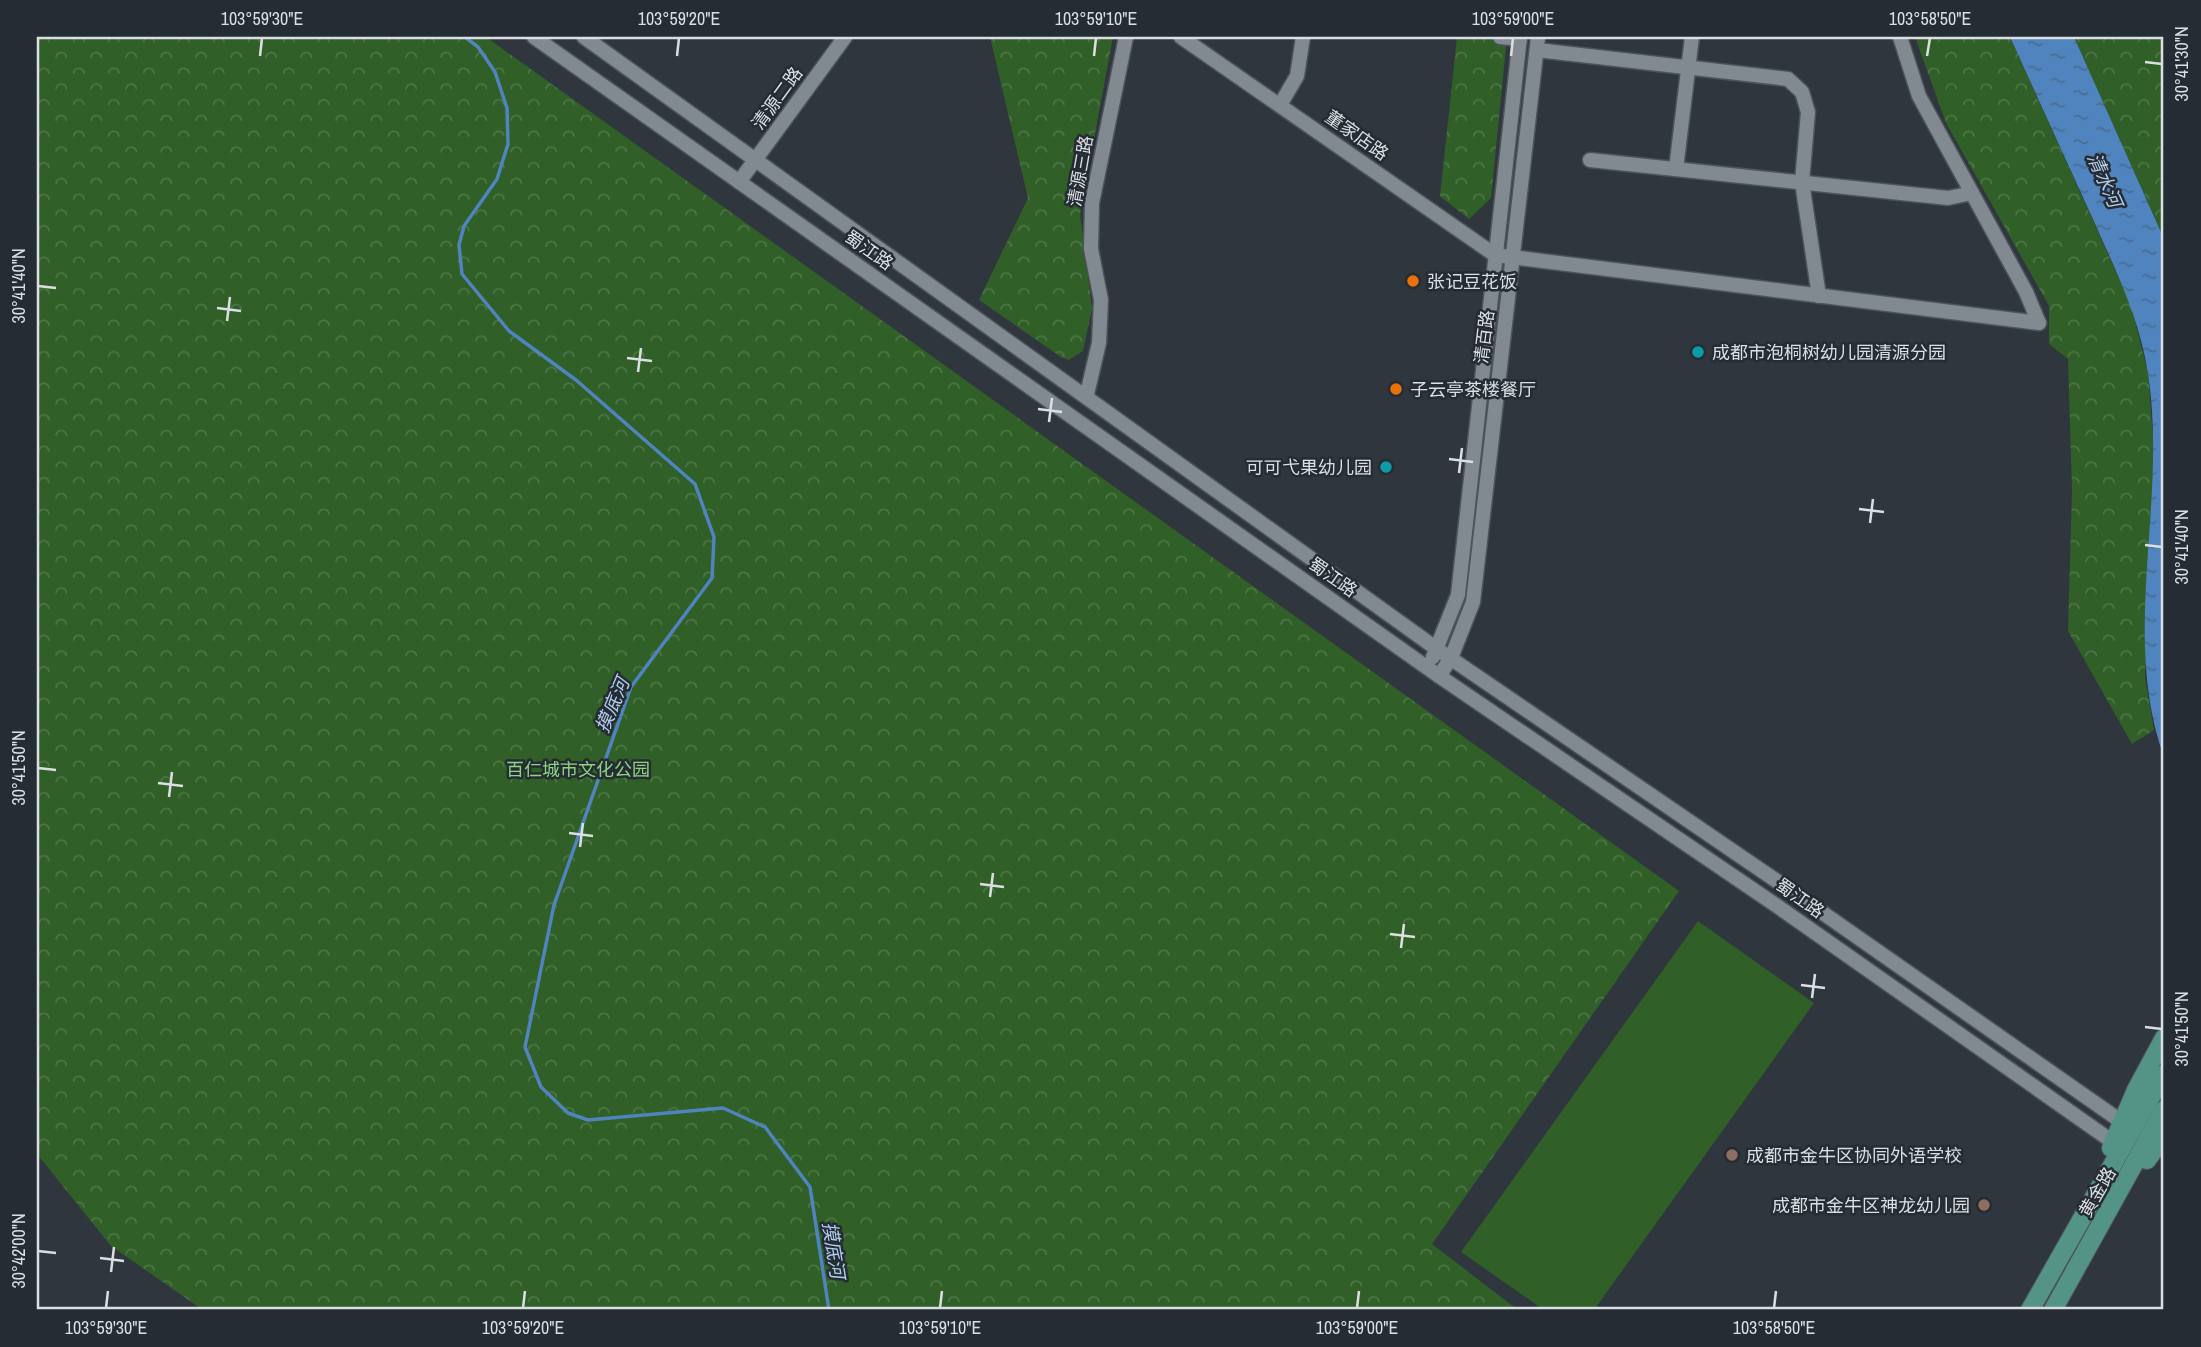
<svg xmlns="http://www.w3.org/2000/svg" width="2201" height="1347" viewBox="0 0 2201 1347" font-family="'Archivo Narrow','Noto Sans SC',sans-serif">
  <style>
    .grass { fill: #305f27 }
    .park { fill: url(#park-crowns) }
    .water { fill: url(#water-ripples) }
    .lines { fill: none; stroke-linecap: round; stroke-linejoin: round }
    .stream { stroke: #4f84be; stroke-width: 3.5 }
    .minor-casing { stroke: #4e535a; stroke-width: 17 }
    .major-casing { stroke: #4e535a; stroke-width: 20 }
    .minor { stroke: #818991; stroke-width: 14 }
    .major { stroke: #549487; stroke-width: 18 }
    .ticks { fill: none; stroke: #dbdfe4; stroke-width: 2.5 }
    .food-dot { fill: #e8710a; stroke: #252c33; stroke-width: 2.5 }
    .culture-dot { fill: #0f9aa8; stroke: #252c33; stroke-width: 2.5 }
    .education-dot { fill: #8d6e63; stroke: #252c33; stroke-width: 2.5 }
    .labels { text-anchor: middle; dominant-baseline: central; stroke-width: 5; stroke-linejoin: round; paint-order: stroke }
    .street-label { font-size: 18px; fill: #dbdfe4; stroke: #252c33 }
    .poi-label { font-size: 18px; fill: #dbdfe4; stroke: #252c33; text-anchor: start }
    .park-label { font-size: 18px; fill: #8cd47f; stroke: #252c33 }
    .water-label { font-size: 19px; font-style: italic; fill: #b2ceef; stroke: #252c33 }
    .neatline { fill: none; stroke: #dbdfe4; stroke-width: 2.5 }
    .ticks-label { font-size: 18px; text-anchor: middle; fill: #dbdfe4 }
  </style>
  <defs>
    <pattern id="park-crowns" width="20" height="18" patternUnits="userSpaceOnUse" patternTransform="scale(1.75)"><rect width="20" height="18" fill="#305f27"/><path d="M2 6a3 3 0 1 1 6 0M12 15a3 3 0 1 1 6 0" fill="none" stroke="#4d7646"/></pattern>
    <pattern id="water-ripples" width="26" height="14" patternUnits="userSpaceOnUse" patternTransform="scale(1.75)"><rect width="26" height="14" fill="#4f84be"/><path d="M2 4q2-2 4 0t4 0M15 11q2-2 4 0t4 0" fill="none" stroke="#4a6d93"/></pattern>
  </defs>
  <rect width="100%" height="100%" fill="#2f363d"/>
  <!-- grass -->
  <polygon class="grass" points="1698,921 1814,1003 1594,1310 1544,1310 1461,1252"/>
  <!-- park -->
  <g class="park">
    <polygon points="37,37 486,37 1679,891 1432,1244 1518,1310 203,1310 111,1246 37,1154"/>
    <polygon points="990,37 1113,37 1080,214 1092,308 1083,351 1069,360 1061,357 979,300 1028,198"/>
    <polygon points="1457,37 1507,37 1491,198 1469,219 1440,196"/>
    <polygon points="1915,37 2010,37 2131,305 2148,373 2154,448 2145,677 2154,730 2132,744 2068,631 2072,490 2068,359 2049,344 2049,306 1946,123"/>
    <polygon points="2074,37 2164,37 2164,239"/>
  </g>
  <!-- water -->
  <path class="water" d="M2010 37H2074L2164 239V757C2120 635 2168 501 2148 374 2140 318 2114 267 2091 215 2064 156 2037 96 2010 37Z"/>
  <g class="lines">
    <!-- stream -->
    <polyline class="stream" points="465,37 478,47 495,72 507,108 508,144 497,179 464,226 459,245 462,274 509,331 576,380 695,484 714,537 712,578 631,687 554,905 525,1047 541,1087 568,1113 588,1120 723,1108 765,1127 810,1187 829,1310"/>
    <defs>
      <g id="minor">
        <polyline points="534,37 1439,676 1780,908 2113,1142"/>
        <polyline points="584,37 1437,649 1790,890 2122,1122"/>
        <polyline points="1181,37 1495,255 2039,323"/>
        <polyline points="1500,37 1519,39"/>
        <polyline points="1900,37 1919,96 2026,292 2039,323"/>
        <polyline points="1537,50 1788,79 1802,92 1808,112 1802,182 1819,296"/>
        <polyline points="1280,105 1297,76 1303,37"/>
        <polyline points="1590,160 1948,198 1972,193"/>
        <polyline points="1676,169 1692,37"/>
        <polyline points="739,182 845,37"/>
        <polyline points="1087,394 1099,343 1101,300 1091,249 1092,203 1126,37"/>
        <polyline points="1433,657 1458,595 1520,37"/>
        <polyline points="1439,676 1451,658 1473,602 1538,37"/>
      </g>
      <g id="major">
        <polyline points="2111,1148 2136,1090 2164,1038"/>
        <polyline points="2147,1160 2164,1136"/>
        <polyline points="2030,1310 2164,1074"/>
        <polyline points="2053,1310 2164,1110"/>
      </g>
    </defs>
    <!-- minor casing -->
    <use href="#minor" class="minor-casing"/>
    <!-- major casing -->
    <use href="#major" class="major-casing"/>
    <!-- minor -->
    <use href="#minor" class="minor"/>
    <!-- major -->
    <use href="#major" class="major"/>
  </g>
  <!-- ticks -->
  <path class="ticks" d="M260 56 262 38M677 56 679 38M1094 56 1096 38M1511 56 1513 38M1927 56 1930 38M2145 62 2162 64M38 286 56 288M217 308 241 311M227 321 230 297M627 358 652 361M638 372 641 348M1038 409 1062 412M1049 422 1052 398M1449 459 1473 462M1459 473 1462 448M1859 509 1884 512M1870 523 1873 499M2145 545 2162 547M38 768 56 770M158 783 183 786M169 797 172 772M569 833 593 836M580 847 583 823M980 884 1004 887M990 897 993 873M1390 934 1415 937M1401 948 1404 924M1801 985 1825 988M1812 998 1815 974M2145 1027 2162 1029M38 1251 56 1253M100 1258 124 1261M111 1272 114 1247M106 1308 108 1291M523 1308 525 1291M940 1308 942 1291M1357 1308 1359 1291M1774 1308 1776 1291"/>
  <!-- markers -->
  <g class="food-dot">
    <circle cx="1413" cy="281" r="7"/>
    <circle cx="1396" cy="389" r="7"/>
  </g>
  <g class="culture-dot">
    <circle cx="1698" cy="352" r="7"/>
    <circle cx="1386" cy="467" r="7"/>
  </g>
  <g class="education-dot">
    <circle cx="1732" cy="1155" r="7"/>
    <circle cx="1984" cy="1205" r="7"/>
  </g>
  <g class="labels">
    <!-- street labels -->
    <g class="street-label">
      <text transform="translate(777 98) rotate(-54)">清源二路</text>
      <text transform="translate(1357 135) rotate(35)">董家店路</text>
      <text transform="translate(1080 171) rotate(-80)">清源三路</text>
      <text transform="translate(869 250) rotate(35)">蜀江路</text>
      <text transform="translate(1484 337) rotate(-83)">清百路</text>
      <text transform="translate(1333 577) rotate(35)">蜀江路</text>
      <text transform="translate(1800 898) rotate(35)">蜀江路</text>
      <text transform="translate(2097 1192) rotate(-60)">黄金路</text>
    </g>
    <!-- poi labels -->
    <g class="poi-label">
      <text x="1427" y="281">张记豆花饭</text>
      <text x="1712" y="352">成都市泡桐树幼儿园清源分园</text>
      <text x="1410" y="389">子云亭茶楼餐厅</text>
      <text x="1372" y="467" text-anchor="end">可可弋果幼儿园</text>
      <text x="1746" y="1155">成都市金牛区协同外语学校</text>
      <text x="1970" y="1205" text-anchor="end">成都市金牛区神龙幼儿园</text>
    </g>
    <!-- park labels -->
    <g class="park-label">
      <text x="578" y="769">百仁城市文化公园</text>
    </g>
    <!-- water labels -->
    <g class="water-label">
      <text transform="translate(2105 180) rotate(66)">清水河</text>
      <text transform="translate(612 705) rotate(-67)">摸底河</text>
      <text transform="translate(834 1250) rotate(81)">摸底河</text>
    </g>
  </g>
  <!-- border -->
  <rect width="2201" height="1347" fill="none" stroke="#252c33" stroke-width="77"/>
  <rect x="38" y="38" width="2124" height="1270" class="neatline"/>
  <g class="ticks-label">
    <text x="262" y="25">103°59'30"E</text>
    <text x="679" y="25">103°59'20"E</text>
    <text x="1096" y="25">103°59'10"E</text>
    <text x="1513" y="25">103°59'00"E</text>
    <text x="1930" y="25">103°58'50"E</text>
    <text transform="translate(2182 64) rotate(-90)" y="6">30°41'30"N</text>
    <text transform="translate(19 286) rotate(-90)" y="6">30°41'40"N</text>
    <text transform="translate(2182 547) rotate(-90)" y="6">30°41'40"N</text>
    <text transform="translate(19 768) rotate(-90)" y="6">30°41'50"N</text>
    <text transform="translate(2182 1029) rotate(-90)" y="6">30°41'50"N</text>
    <text transform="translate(19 1251) rotate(-90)" y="6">30°42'00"N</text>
    <text x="106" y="1334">103°59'30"E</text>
    <text x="523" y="1334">103°59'20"E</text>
    <text x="940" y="1334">103°59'10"E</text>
    <text x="1357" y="1334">103°59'00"E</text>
    <text x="1774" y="1334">103°58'50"E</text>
  </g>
</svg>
